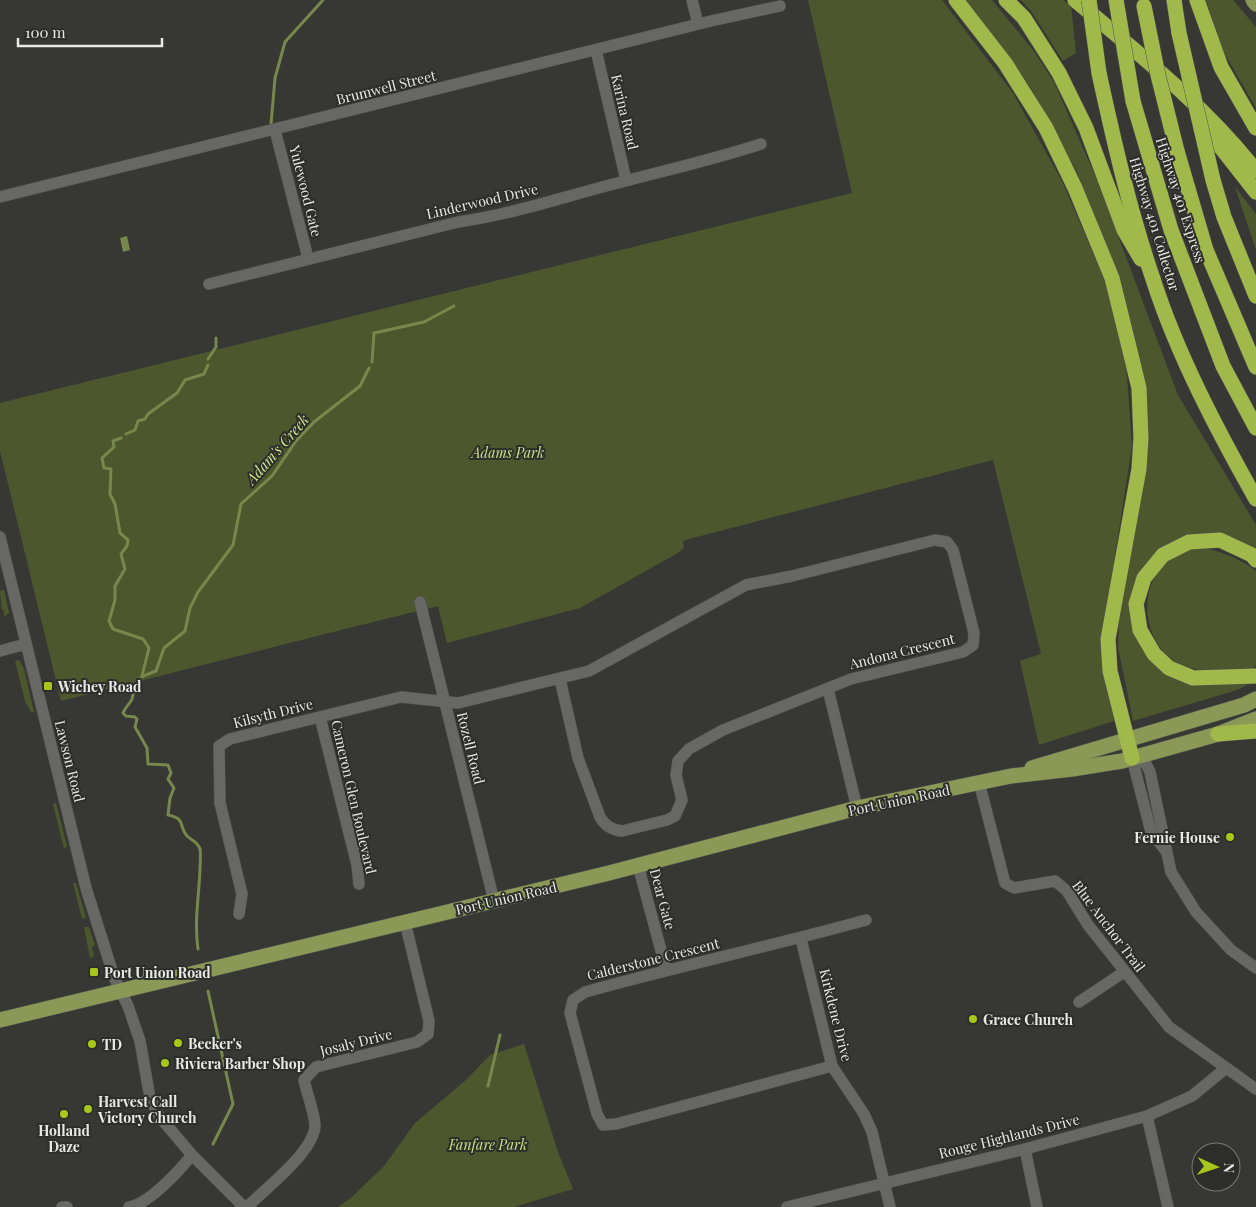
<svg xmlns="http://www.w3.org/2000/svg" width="1256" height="1207" viewBox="0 0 1256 1207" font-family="'Playfair Display',serif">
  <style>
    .green { fill: #4d572e }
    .water { fill: #78874b }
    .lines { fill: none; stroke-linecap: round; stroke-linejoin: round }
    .stream { stroke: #78874b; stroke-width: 3 }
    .minor-casing { stroke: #535451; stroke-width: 12 }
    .major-casing { stroke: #535451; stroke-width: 16 }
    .highway-casing { stroke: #535451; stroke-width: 16 }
    .minor { stroke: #676864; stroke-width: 11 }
    .major { stroke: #8a9955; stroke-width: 15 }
    .highway { stroke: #a1b94b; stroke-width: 15 }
    .highway-bridge-casing { stroke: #535451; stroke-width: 16; stroke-linecap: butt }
    .highway-bridge { stroke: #a1b94b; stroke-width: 15 }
    .poi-dot { fill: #a9c71b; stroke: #2d2e2a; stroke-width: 2 }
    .labels { text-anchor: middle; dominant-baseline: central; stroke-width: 4; stroke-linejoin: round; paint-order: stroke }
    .street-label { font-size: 14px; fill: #e8e8e6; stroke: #2d2e2a }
    .park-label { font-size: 14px; font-style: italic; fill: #cae088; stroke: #2d2e2a }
    .poi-label { font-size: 14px; font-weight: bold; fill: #e8e8e6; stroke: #2d2e2a; text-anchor: start }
    .water-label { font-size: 15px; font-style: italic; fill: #d0e68e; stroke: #2d2e2a }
  </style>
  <rect width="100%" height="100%" fill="#373834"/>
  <!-- green -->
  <g class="green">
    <path d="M808 0H942L1013 93 1062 181 1106 283 1126 363 1132 446 1103 633 1114 721 1039 745 1020 661 1041 654 993 460 689 539 683 541 684 548 676 554 580 608 447 643 438 606C312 637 187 669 61 701L0 451V403L852 193Z"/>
    <polygon points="964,0 992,0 1033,50 1054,82 1097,180 1178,395 1256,525 1256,554 1195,535 1169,543 1142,567 1130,604 1152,662 1253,682 1237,690 1133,721 1118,647 1119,616 1145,387 1122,285 1077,172 1030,87"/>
    <polygon points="1021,0 1063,0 1071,6 1076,53 1063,61 1031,11"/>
    <polygon points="1206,0 1233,0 1256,27 1256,108 1222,49"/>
    <polygon points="1235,187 1256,214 1256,250"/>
    <path d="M1196 547C1219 550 1237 557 1256 571V665L1253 669C1231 671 1206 674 1185 666 1142 651 1134 584 1171 558 1178 554 1188 551 1196 547Z"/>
    <polygon points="4,590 9,613 4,617 4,610 2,610 0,591"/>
    <polygon points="19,660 24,669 34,712 31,712 25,701 15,661"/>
    <polygon points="56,803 67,846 64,849 53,804"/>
    <polygon points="73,883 76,883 86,918 82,919"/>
    <polygon points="84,927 89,927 95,945 92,947 94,956 90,958"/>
    <polygon points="524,1044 558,1152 573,1189 514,1207 338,1207 352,1197 384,1166 415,1123 467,1079 490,1055"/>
  </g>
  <!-- water -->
  <polygon class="water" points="127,236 130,250 123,252 120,238"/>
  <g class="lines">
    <!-- stream -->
    <g class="stream">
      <polyline points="271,124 275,78 285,42 323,0"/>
      <polyline points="208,359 216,347 216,338"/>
      <polyline points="372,362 374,333 424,322 454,306"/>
      <polyline points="126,434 135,430 138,421 145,419 148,414 177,393 185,380 204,374 208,365"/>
      <polyline points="121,438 113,441 114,447 102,458 104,468 111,469 110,494 115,504 120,533 128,540 127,546 121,554 125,569 115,586 115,600 109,621 113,629 143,639 149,648 142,676"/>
      <path d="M198 949C194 922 199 896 200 869 200 863 201 855 200 849 198 842 191 840 187 836 178 826 187 819 168 815L170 798 174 788 168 779 171 773 168 765 148 764 147 748 135 727 137 719 135 717 126 716 123 713C125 707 130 704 132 699 137 679 134 679 156 671L164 648 185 631 190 608 198 592 233 545 241 504 272 476 296 441 314 422 360 386 369 368"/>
      <polyline points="208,991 233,1104 213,1144"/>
      <polyline points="488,1086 500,1035"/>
    </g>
    <defs>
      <g id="minor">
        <polyline points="692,0 698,24"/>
        <polyline points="596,50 626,180"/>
        <polyline points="275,130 308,258"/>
        <polyline points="0,197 711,21 780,6"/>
        <path d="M209 284 458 222C508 215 557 199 606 186 658 172 709 161 761 144"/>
        <polyline points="0,537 86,888 114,977 128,1006 140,1041 150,1098 159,1116 192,1155 244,1207"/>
        <polyline points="420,602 494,901"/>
        <polyline points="0,651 26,644"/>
        <polyline points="828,689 857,808"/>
        <polyline points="320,717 357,865 359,884"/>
        <polyline points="1132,758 1146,764 1150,772 1171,872 1196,912 1231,950 1256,968"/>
        <polyline points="1132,758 1151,832 1166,851"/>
        <polyline points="979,782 1005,883 1014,888 1055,881 1067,891 1088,925 1169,1027 1256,1089"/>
        <polyline points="638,865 666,969"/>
        <path d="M239 914 242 894 220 803 219 746 230 739 401 697 458 703 589 671 746 585 792 576 935 540 947 542 953 550 974 633 973 645 963 652 851 679 723 730 689 749 678 761 676 775 682 800 675 816 667 820 622 831C612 830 605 826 600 817L578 758 560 679"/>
        <polyline points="801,939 832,1066 864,1114 872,1132 890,1207"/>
        <polyline points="1079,1002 1124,972"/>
        <path d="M832 1066 616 1124 603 1125 597 1114 570 1013 573 1000 585 992C678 966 772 946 866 920"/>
        <polyline points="1147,1116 1168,1207"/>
        <polyline points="1025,1149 1037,1207"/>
        <polyline points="62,1207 67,1207"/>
        <path d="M129 1207C149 1204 179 1171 192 1155"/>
        <path d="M247 1207C265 1189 315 1151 315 1125 314 1111 307 1094 304 1080L316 1067 417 1042 428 1034 429 1021 405 922"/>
        <polyline points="787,1207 1025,1149 1147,1116 1192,1096 1226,1068"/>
      </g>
      <g id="major">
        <polyline points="1253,0 1256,4"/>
        <polyline points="1032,768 1244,705 1256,699"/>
        <polyline points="0,1020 609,873 857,808 1011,776 1072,769 1122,761 1218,734 1256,719"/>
      </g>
      <g id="highway">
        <polyline points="956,0 1005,63 1046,128 1075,188 1112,278 1131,355 1139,388 1141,438 1139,469 1108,639 1110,671 1132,758"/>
        <polyline points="1006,0 1024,18 1059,73 1086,128 1124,230 1141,259"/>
        <path d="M1075 0C1138 53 1205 106 1256 171"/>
        <polyline points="1174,0 1179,33"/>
        <polyline points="1197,0 1221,67 1256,128"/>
        <path d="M1099 73C1114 142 1130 212 1153 279 1177 354 1217 430 1256 499"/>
        <polyline points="1133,101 1171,230 1223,366 1256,428"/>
        <polyline points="1205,127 1256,192"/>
        <polyline points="1177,151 1206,250 1256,367"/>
        <polyline points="1213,180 1224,217 1256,296"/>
        <polyline points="1256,560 1252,555 1220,540 1189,542 1163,555 1144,578 1136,604 1140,630 1154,654 1169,668 1193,678 1256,676"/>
        <polyline points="1218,734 1256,731"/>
      </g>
    </defs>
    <!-- minor casing -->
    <use href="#minor" class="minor-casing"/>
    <!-- major casing -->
    <use href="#major" class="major-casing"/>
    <!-- highway casing -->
    <use href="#highway" class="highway-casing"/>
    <!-- minor -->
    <use href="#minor" class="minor"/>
    <!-- major -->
    <use href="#major" class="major"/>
    <!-- highway -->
    <use href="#highway" class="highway"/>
    <defs>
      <g id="highway-bridge">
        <polyline points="1089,0 1099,73"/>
        <polyline points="1116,0 1133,101"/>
        <polyline points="1144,6 1158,75 1177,151"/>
        <polyline points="1179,33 1213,180"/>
      </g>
    </defs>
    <!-- highway-bridge casing -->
    <use href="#highway-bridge" class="highway-bridge-casing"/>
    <!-- highway-bridge -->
    <use href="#highway-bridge" class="highway-bridge"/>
  </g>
  <!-- markers -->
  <g class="poi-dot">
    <rect x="43" y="681" width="10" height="10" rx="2.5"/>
    <circle cx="1230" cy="837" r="5"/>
    <rect x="89" y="967" width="10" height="10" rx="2.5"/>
    <circle cx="973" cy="1019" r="5"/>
    <circle cx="178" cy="1043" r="5"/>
    <circle cx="92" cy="1044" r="5"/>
    <circle cx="165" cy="1063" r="5"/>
    <circle cx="88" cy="1109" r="5"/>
    <circle cx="64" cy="1114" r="5"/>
  </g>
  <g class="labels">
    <!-- street labels -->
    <g class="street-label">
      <text transform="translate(386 87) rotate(-14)">Brumwell Street</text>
      <text transform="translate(625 112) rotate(77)">Karina Road</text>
      <text transform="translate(306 191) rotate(76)">Yulewood Gate</text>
      <text transform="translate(1181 200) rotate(72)">Highway 401 Express</text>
      <text transform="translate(482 201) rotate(-13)">Linderwood Drive</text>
      <text transform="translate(1155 224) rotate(73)">Highway 401 Collector</text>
      <text transform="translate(902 651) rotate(-14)">Andona Crescent</text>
      <text transform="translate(273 713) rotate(-14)">Kilsyth Drive</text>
      <text transform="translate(471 748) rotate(76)">Rozell Road</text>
      <text transform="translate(70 761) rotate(76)">Lawson Road</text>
      <text transform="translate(354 797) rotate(77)">Cameron Glen Boulevard</text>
      <text transform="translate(899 800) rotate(-12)">Port Union Road</text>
      <text transform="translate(506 898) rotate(-13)">Port Union Road</text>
      <text transform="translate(663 899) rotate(75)">Dear Gate</text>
      <text transform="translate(1109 926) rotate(53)">Blue Anchor Trail</text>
      <text transform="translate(653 959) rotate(-14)">Calderstone Crescent</text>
      <text transform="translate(836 1015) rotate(76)">Kirkdene Drive</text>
      <text transform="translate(356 1042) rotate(-14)">Josaly Drive</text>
      <text transform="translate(1009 1136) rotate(-14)">Rouge Highlands Drive</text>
    </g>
    <!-- park labels -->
    <g class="park-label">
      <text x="508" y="452">Adams Park</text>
      <text x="488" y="1144">Fanfare Park</text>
    </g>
    <!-- poi labels -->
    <g class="poi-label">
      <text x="58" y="686">Wichey Road</text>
      <text x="1220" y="837" text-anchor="end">Fernie House</text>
      <text x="104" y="972">Port Union Road</text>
      <text x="983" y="1019">Grace Church</text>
      <text x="188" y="1043">Becker's</text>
      <text x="102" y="1044">TD</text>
      <text x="175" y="1063">Riviera Barber Shop</text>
      <text x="98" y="1101">Harvest Call<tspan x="98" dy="16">Victory Church</tspan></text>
      <text x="64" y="1130" text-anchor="middle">Holland<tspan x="64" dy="16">Daze</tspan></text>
    </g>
    <!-- water labels -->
    <g class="water-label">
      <text transform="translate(277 449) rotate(-49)">Adam's Creek</text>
    </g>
  </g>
  <!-- north arrow -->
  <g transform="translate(1216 1167) rotate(93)"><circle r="24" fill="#2d2e2a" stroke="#787875"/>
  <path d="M0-4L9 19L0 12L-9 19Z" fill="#a9c71b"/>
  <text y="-8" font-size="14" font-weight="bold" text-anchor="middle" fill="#e8e8e6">N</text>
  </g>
  <!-- scale -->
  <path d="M18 38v8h144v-8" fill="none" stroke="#e8e8e6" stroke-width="2.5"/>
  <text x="25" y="38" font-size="15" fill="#e8e8e6" stroke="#2d2e2a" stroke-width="4" paint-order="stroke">100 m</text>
</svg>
